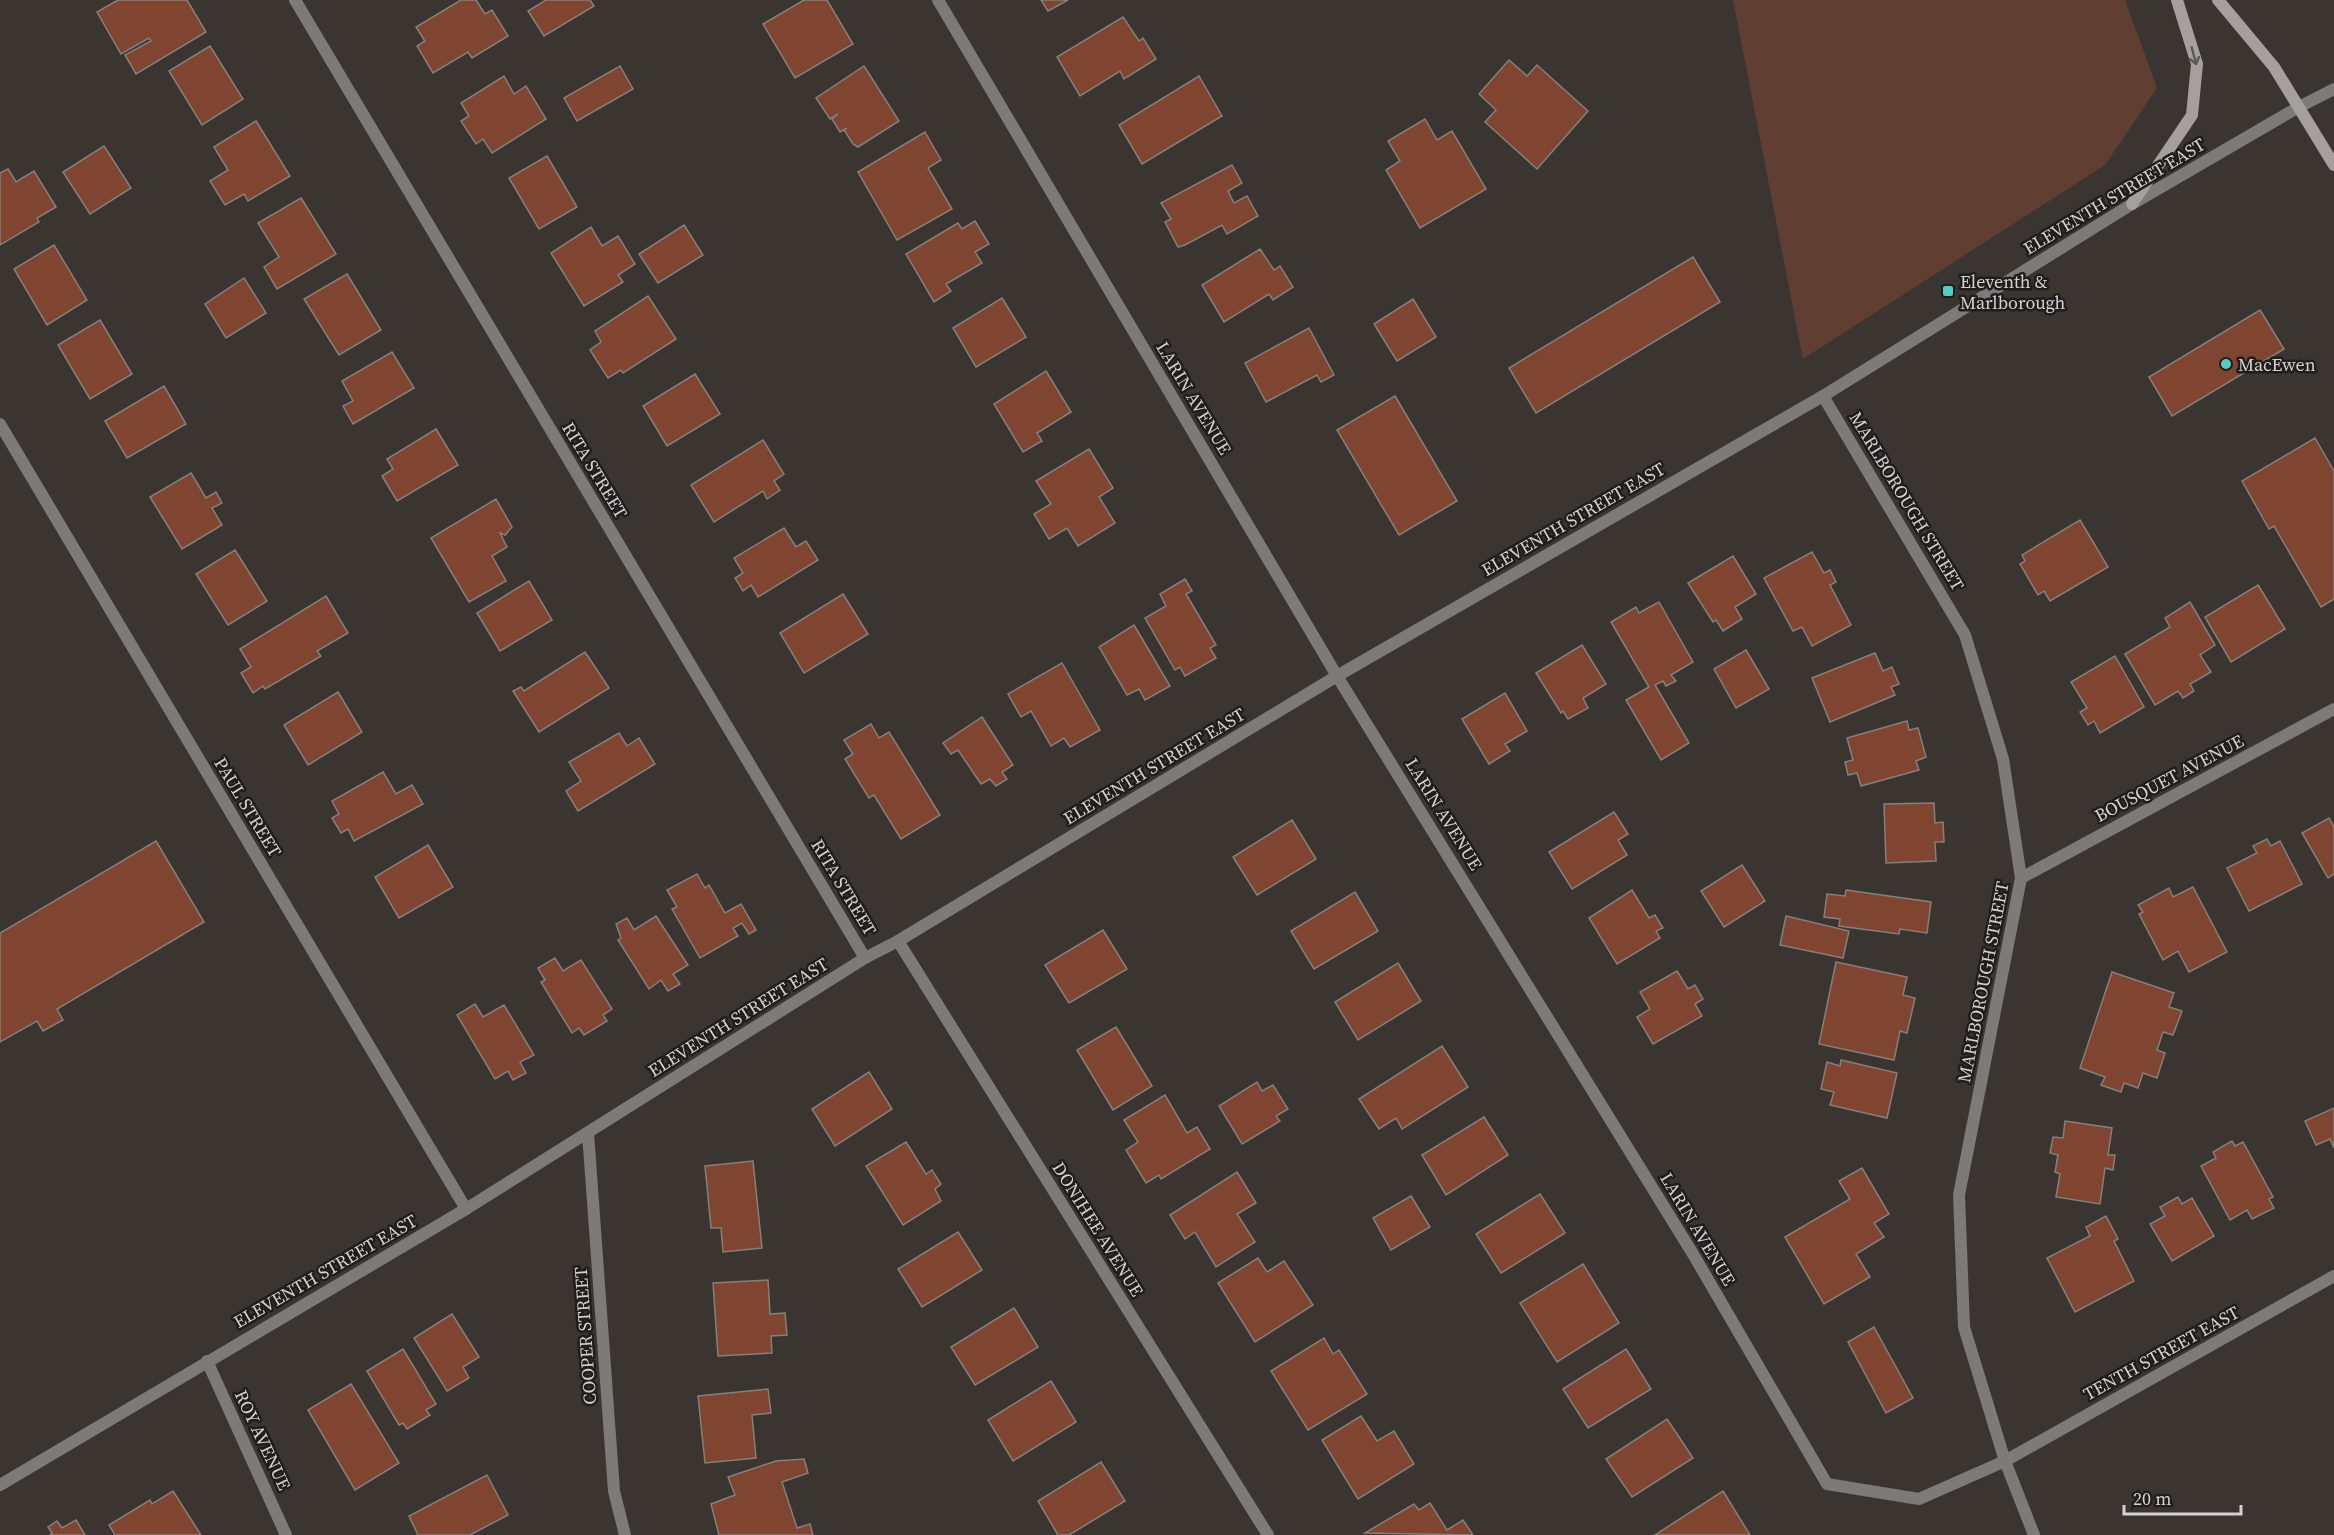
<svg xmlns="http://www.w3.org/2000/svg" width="2334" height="1535" viewBox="0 0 2334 1535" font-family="'Source Serif 4',serif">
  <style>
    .green { fill: #613e32 }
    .building { fill: #7f4530; stroke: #867f7c; stroke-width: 1.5 }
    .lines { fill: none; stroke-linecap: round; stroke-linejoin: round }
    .street { stroke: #7d7a78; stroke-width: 12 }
    .secondary { stroke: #a59f9d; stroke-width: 12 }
    .oneway { stroke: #5c5856 }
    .poi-dot { fill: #54cdc7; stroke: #201d1c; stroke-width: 2 }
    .labels { text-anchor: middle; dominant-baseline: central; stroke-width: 5; stroke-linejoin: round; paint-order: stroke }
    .street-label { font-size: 18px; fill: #d6d2d0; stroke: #201d1c }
    .poi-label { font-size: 18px; fill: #d6d2d0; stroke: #201d1c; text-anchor: start }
  </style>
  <rect width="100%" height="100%" fill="#3b3532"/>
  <!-- green -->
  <polygon class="green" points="1733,0 2125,0 2157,88 2105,165 1803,359"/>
  <!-- building -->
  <g class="building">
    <polygon points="118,0 187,0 206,32 136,74 125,55 151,41 149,38 121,54 97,12"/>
    <polygon points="461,0 476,0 485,14 492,10 508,36 472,58 468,52 433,73 417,46 425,41 416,27"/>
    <polygon points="546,0 590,0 594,6 544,36 528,11"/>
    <polygon points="804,0 827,0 853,44 795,78 763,24"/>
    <polygon points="1041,0 1068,0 1048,11"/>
    <polygon points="1123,17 1139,41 1143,38 1156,59 1124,79 1120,71 1080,96 1057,57"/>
    <polygon points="210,46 243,99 202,125 169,71"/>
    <polygon points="1509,60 1527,76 1537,65 1588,111 1537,169 1485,122 1496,110 1479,94"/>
    <polygon points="620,66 633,89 577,121 564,98"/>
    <polygon points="864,66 899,121 858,147 853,144 844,130 847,128 840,132 832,119 838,114 830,119 816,98"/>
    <polygon points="504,76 514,94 526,86 546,119 492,153 483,139 476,144 461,121 469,116 461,103"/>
    <polygon points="1199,76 1222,116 1142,164 1119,125"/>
    <polygon points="1425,119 1437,140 1452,131 1486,189 1420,228 1386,170 1400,161 1388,141"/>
    <polygon points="256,121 290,176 248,201 244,194 225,205 210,181 228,170 214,147"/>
    <polygon points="925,132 941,160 928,168 952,209 897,240 858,172"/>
    <polygon points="104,146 131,188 90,214 63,172"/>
    <polygon points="547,156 577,207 539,229 509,178"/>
    <polygon points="1232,165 1242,183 1228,191 1234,203 1247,196 1258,216 1227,234 1222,225 1185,245 1178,247 1165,222 1171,219 1161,203"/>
    <polygon points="8,169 16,182 34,171 56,207 37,218 39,222 0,245 0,173"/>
    <polygon points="301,198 336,254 277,289 264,267 279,257 258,223"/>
    <polygon points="975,221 989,244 975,252 982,263 946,284 951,291 934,302 906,254 958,223 962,229"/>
    <polygon points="684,225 703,255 658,283 639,254"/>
    <polygon points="591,227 602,246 618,236 635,264 618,275 623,282 584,306 551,253"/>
    <polygon points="54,245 87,300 47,325 14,269"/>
    <polygon points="1260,249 1274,270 1280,266 1293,287 1273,300 1269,294 1224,322 1202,285"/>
    <polygon points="1693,257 1720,302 1536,413 1509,368"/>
    <polygon points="347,274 381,330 339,355 304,299"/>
    <polygon points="244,278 266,313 226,338 205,304"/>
    <polygon points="648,296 676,339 623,373 621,370 608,378 590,350 601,342 595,331"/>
    <polygon points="1002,298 1026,337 976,367 953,328"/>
    <polygon points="1413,299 1436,337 1397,361 1374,324"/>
    <polygon points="2260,310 2284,349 2172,416 2149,377"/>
    <polygon points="100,320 132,374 90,399 58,345"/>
    <polygon points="1309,328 1334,375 1321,382 1317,375 1266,402 1245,363"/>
    <polygon points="392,352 414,388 353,424 343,406 353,401 342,381"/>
    <polygon points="1046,371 1071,412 1037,433 1042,441 1023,452 994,404"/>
    <polygon points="695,374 720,414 667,446 643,406"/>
    <polygon points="164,386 186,424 127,458 105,421"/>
    <polygon points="1395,396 1457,501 1399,535 1337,430"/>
    <polygon points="436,429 458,465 397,501 382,476 393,469 387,459"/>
    <polygon points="2315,438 2334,471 2334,599 2321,607 2274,526 2269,529 2242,481"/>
    <polygon points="763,440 784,474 774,481 780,490 767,499 763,491 714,522 691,485"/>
    <polygon points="1089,449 1113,488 1099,497 1115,523 1078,546 1067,528 1049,539 1034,514 1051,504 1036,481"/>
    <polygon points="191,473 206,498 216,492 222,503 212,508 222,525 182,549 150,497"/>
    <polygon points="496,499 512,527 505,535 500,533 507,547 492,556 506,581 469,602 431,538"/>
    <polygon points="2080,520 2108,567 2050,601 2044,591 2038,595 2020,564 2025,561 2022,555"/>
    <polygon points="784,528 796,547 806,541 818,560 758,597 751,585 743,591 735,578 743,573 734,558"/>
    <polygon points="235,550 267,601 228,625 196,574"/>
    <polygon points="1812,552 1824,573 1830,570 1836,582 1830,585 1851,625 1812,646 1802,627 1793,631 1764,578"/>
    <polygon points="1733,556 1756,594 1735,607 1742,619 1723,631 1716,620 1713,622 1688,583"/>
    <polygon points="1185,579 1192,591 1186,594 1216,645 1210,648 1216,658 1185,676 1180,667 1175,670 1145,618 1166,606 1160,594"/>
    <polygon points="529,581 552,620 500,651 477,613"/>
    <polygon points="2258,585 2285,629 2231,662 2205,617"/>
    <polygon points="843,594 868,634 804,673 780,633"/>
    <polygon points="326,596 348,633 317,651 321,656 265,689 263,686 253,693 241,673 251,667 240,649"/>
    <polygon points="1659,602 1693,662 1671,675 1676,681 1666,686 1663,681 1655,685 1689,743 1661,760 1626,700 1649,687 1611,622 1636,607 1639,613"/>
    <polygon points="2190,602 2215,645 2200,655 2211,672 2190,684 2194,691 2183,698 2178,691 2155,705 2125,654 2170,627 2165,618"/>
    <polygon points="1134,625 1170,686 1145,700 1139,689 1127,695 1099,647"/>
    <polygon points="1582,645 1606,684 1583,698 1588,708 1568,719 1563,711 1561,713 1536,673"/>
    <polygon points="1746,650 1769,689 1736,708 1714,669"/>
    <polygon points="585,652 609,688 539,732 513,691 521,687 524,691"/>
    <polygon points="1875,653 1883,671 1892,667 1899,684 1891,687 1895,695 1830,722 1812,678"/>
    <polygon points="2115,656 2144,707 2100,733 2094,721 2088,725 2080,712 2087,708 2071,682"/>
    <polygon points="1062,663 1100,730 1070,747 1064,738 1051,746 1031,711 1021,717 1008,694"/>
    <polygon points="338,692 362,732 308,765 284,725"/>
    <polygon points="1505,693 1527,731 1505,744 1510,751 1489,764 1462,719"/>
    <polygon points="982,717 1013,765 1002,772 1007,779 996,786 990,779 981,784 958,750 951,754 943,743"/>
    <polygon points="1907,721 1909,730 1918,728 1926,757 1916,761 1919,770 1861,786 1857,773 1848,775 1845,762 1853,760 1847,738"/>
    <polygon points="871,724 879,738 889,732 940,815 901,839 874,795 869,798 845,759 853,754 844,740"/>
    <polygon points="619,733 627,746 639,738 655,764 578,811 566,791 581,781 569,762"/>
    <polygon points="383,772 396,794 412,785 423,804 354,841 348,829 341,833 332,818 339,814 332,801"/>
    <polygon points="1934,803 1935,823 1943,822 1944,842 1935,842 1936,861 1886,863 1884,804"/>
    <polygon points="1614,812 1628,834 1618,840 1627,855 1572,889 1549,852"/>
    <polygon points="2329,818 2334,827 2334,874 2328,878 2302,833"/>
    <polygon points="1292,820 1316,859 1257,895 1233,857"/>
    <polygon points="2267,839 2271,846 2280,841 2302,884 2249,911 2227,868 2257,853 2253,846"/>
    <polygon points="156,841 204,922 57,1009 63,1020 43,1031 37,1021 0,1042 0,933"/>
    <polygon points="428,845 453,887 399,918 375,877"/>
    <polygon points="1742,865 1765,901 1724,927 1701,891"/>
    <polygon points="697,874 705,888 709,885 725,913 741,904 756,930 749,934 742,923 733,928 738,936 700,958 672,909 677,907 667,890"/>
    <polygon points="2193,887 2227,952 2189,972 2178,951 2163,960 2139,914 2143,912 2138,905 2169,888 2173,897"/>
    <polygon points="1632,890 1649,918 1655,915 1663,928 1656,931 1660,938 1617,964 1589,918"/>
    <polygon points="1846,890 1931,902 1927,933 1900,929 1899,934 1839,926 1840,919 1824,917 1827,894 1845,896"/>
    <polygon points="1355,892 1378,931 1314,969 1291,931"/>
    <polygon points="656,916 688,965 673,974 680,984 668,991 661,980 649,989 618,940 621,938 616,924 627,918 634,930"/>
    <polygon points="1786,916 1849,931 1843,958 1780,945"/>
    <polygon points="1103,930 1127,969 1069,1003 1045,965"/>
    <polygon points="555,958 563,971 581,960 612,1009 603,1015 607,1021 584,1035 579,1028 572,1033 541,982 545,980 538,968"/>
    <polygon points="1836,962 1907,977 1903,995 1915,998 1907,1033 1900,1031 1894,1060 1819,1044"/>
    <polygon points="1398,963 1421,1001 1358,1040 1335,1002"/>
    <polygon points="1677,971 1688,989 1695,985 1703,999 1695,1004 1702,1016 1653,1044 1637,1017 1650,1009 1640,992"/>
    <polygon points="2112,972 2174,993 2169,1007 2182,1011 2173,1035 2163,1032 2157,1050 2165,1053 2157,1078 2143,1073 2138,1088 2124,1083 2121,1092 2101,1085 2105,1077 2080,1068"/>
    <polygon points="475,1004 483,1017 504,1005 534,1055 520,1062 526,1073 513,1080 508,1071 495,1079 457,1015"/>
    <polygon points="1116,1027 1152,1086 1113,1110 1077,1050"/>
    <polygon points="1442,1046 1468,1087 1402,1129 1396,1118 1379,1129 1359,1099"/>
    <polygon points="1841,1060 1897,1073 1887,1118 1830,1105 1834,1092 1821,1089 1827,1062 1840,1066"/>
    <polygon points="869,1072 892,1109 835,1146 812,1109"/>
    <polygon points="1257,1082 1262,1091 1273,1085 1288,1109 1276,1116 1280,1121 1242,1144 1219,1106"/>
    <polygon points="1165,1095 1187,1133 1197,1127 1210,1149 1161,1179 1159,1175 1146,1183 1126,1150 1138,1142 1124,1120"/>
    <polygon points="2334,1108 2334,1148 2330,1139 2316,1145 2305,1121"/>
    <polygon points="1484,1117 1508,1155 1446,1195 1422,1155"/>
    <polygon points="2065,1121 2112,1128 2108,1155 2115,1155 2113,1170 2105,1168 2100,1204 2056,1197 2060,1174 2055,1172 2058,1155 2050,1153 2053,1137 2063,1138"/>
    <polygon points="2232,1141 2235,1146 2243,1142 2273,1197 2269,1199 2274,1208 2252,1219 2247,1210 2230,1220 2201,1166 2216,1158 2213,1152"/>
    <polygon points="906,1142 926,1174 932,1170 941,1184 935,1189 941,1201 903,1225 866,1166"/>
    <polygon points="753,1161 762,1248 723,1252 721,1228 711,1228 705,1166"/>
    <polygon points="1862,1168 1889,1214 1874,1223 1884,1237 1856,1254 1870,1277 1824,1304 1785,1237 1850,1199 1839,1181"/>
    <polygon points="1237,1172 1256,1203 1237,1214 1255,1242 1216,1267 1195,1232 1185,1239 1170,1215"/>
    <polygon points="1540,1194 1565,1233 1501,1273 1476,1234"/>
    <polygon points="1411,1196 1430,1227 1391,1250 1373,1218"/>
    <polygon points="2178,1197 2182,1204 2192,1198 2214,1236 2172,1261 2150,1224 2165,1216 2160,1207"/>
    <polygon points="2106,1216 2118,1239 2114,1241 2134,1281 2075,1312 2047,1258 2090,1236 2086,1227"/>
    <polygon points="958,1232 982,1270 922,1307 898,1269"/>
    <polygon points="1258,1258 1267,1272 1284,1261 1313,1305 1255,1342 1218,1283"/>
    <polygon points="1583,1264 1619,1323 1557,1362 1520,1303"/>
    <polygon points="768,1280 770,1314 785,1313 787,1335 771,1336 772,1353 718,1356 713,1283"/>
    <polygon points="1014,1308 1038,1347 975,1385 951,1347"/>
    <polygon points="452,1314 479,1357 463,1367 469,1378 447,1391 414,1338"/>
    <polygon points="1874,1327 1913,1398 1886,1413 1848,1342"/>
    <polygon points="1324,1338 1333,1354 1339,1350 1367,1394 1308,1430 1271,1371"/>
    <polygon points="403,1349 436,1404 426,1410 430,1415 407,1429 403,1423 399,1425 367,1371"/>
    <polygon points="1626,1349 1651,1389 1588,1428 1563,1389"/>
    <polygon points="1051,1381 1076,1422 1013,1461 988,1420"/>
    <polygon points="351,1384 399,1463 355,1490 308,1410"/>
    <polygon points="768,1389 771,1413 752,1415 756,1458 705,1463 698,1396"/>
    <polygon points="1361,1416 1377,1441 1394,1431 1414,1464 1358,1499 1322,1440"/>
    <polygon points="1667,1419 1693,1458 1632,1497 1606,1459"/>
    <polygon points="804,1459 808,1473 782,1482 797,1528 810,1524 813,1535 719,1535 711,1504 735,1495 728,1477 776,1461"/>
    <polygon points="1101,1462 1125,1501 1069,1535 1058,1535 1038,1501"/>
    <polygon points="487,1475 508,1515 470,1535 418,1535 409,1516"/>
    <polygon points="173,1491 201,1535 115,1535 109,1525 150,1500 152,1504"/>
    <polygon points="1723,1491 1750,1535 1655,1535"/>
    <polygon points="1430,1503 1447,1530 1463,1520 1473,1535 1365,1533 1414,1504 1419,1510"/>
    <polygon points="76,1520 85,1535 50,1535 52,1533 48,1527 57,1521 62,1528"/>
  </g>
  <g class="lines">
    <!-- street -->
    <g class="street">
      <polyline points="295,0 865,958"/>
      <polyline points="938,0 1337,676 1693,1254 1827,1484 1919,1499 2005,1461 2334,1276"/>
      <polyline points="1823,396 1965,635 2003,759 2021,878 1959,1195 1964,1327 2005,1461 2034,1535"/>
      <polyline points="0,424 466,1209"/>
      <polyline points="2021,878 2334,709"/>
      <polyline points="898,941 1268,1535"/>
      <polyline points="588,1133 614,1491 625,1535"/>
      <polyline points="207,1361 286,1535"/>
      <polyline points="0,1485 466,1209 865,958 898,941 1337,676 1823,396 2132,204 2297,108 2334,89"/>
    </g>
    <!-- secondary -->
    <g class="secondary">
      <polyline points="2218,0 2274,67 2334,165"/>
      <polyline points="2132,204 2192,115 2197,64 2177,0"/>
    </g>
  </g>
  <!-- one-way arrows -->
  <defs><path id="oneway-shaft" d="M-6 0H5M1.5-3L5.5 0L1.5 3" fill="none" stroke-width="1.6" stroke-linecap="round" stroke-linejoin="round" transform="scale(1.5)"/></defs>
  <use class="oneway" href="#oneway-shaft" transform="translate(2194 56) rotate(75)"/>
  <!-- markers -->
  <g class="poi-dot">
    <rect x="1942" y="285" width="12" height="12" rx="3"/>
    <circle cx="2226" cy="364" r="6"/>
  </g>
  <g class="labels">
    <!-- street labels -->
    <g class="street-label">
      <text transform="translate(2114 196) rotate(-31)">ELEVENTH STREET EAST</text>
      <text transform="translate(1194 398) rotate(59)">LARIN AVENUE</text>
      <text transform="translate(595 470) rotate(59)">RITA STREET</text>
      <text transform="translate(1907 501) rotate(59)">MARLBOROUGH STREET</text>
      <text transform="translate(1573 519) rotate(-30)">ELEVENTH STREET EAST</text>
      <text transform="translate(1154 766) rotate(-31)">ELEVENTH STREET EAST</text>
      <text transform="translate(2169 778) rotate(-28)">BOUSQUET AVENUE</text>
      <text transform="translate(248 807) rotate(59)">PAUL STREET</text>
      <text transform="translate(1444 814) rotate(58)">LARIN AVENUE</text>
      <text transform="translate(844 887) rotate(59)">RITA STREET</text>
      <text transform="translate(1983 982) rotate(-79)">MARLBOROUGH STREET</text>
      <text transform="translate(738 1017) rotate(-32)">ELEVENTH STREET EAST</text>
      <text transform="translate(1098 1229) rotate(58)">DONIHEE AVENUE</text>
      <text transform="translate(1698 1229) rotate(59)">LARIN AVENUE</text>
      <text transform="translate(325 1271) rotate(-30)">ELEVENTH STREET EAST</text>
      <text transform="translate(585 1336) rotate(-94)">COOPER STREET</text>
      <text transform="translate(2161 1353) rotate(-29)">TENTH STREET EAST</text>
      <text transform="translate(263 1440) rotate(65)">ROY AVENUE</text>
    </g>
    <!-- poi labels -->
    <g class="poi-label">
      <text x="1960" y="281">Eleventh &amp;<tspan x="1960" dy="21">Marlborough</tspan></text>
      <text x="2238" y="364">MacEwen</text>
    </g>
  </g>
  <!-- scale -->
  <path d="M2124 1505v9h117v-9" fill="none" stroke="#d6d2d0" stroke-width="3"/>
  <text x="2133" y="1505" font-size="18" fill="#d6d2d0" stroke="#201d1c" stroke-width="4.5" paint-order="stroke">20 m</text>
</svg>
